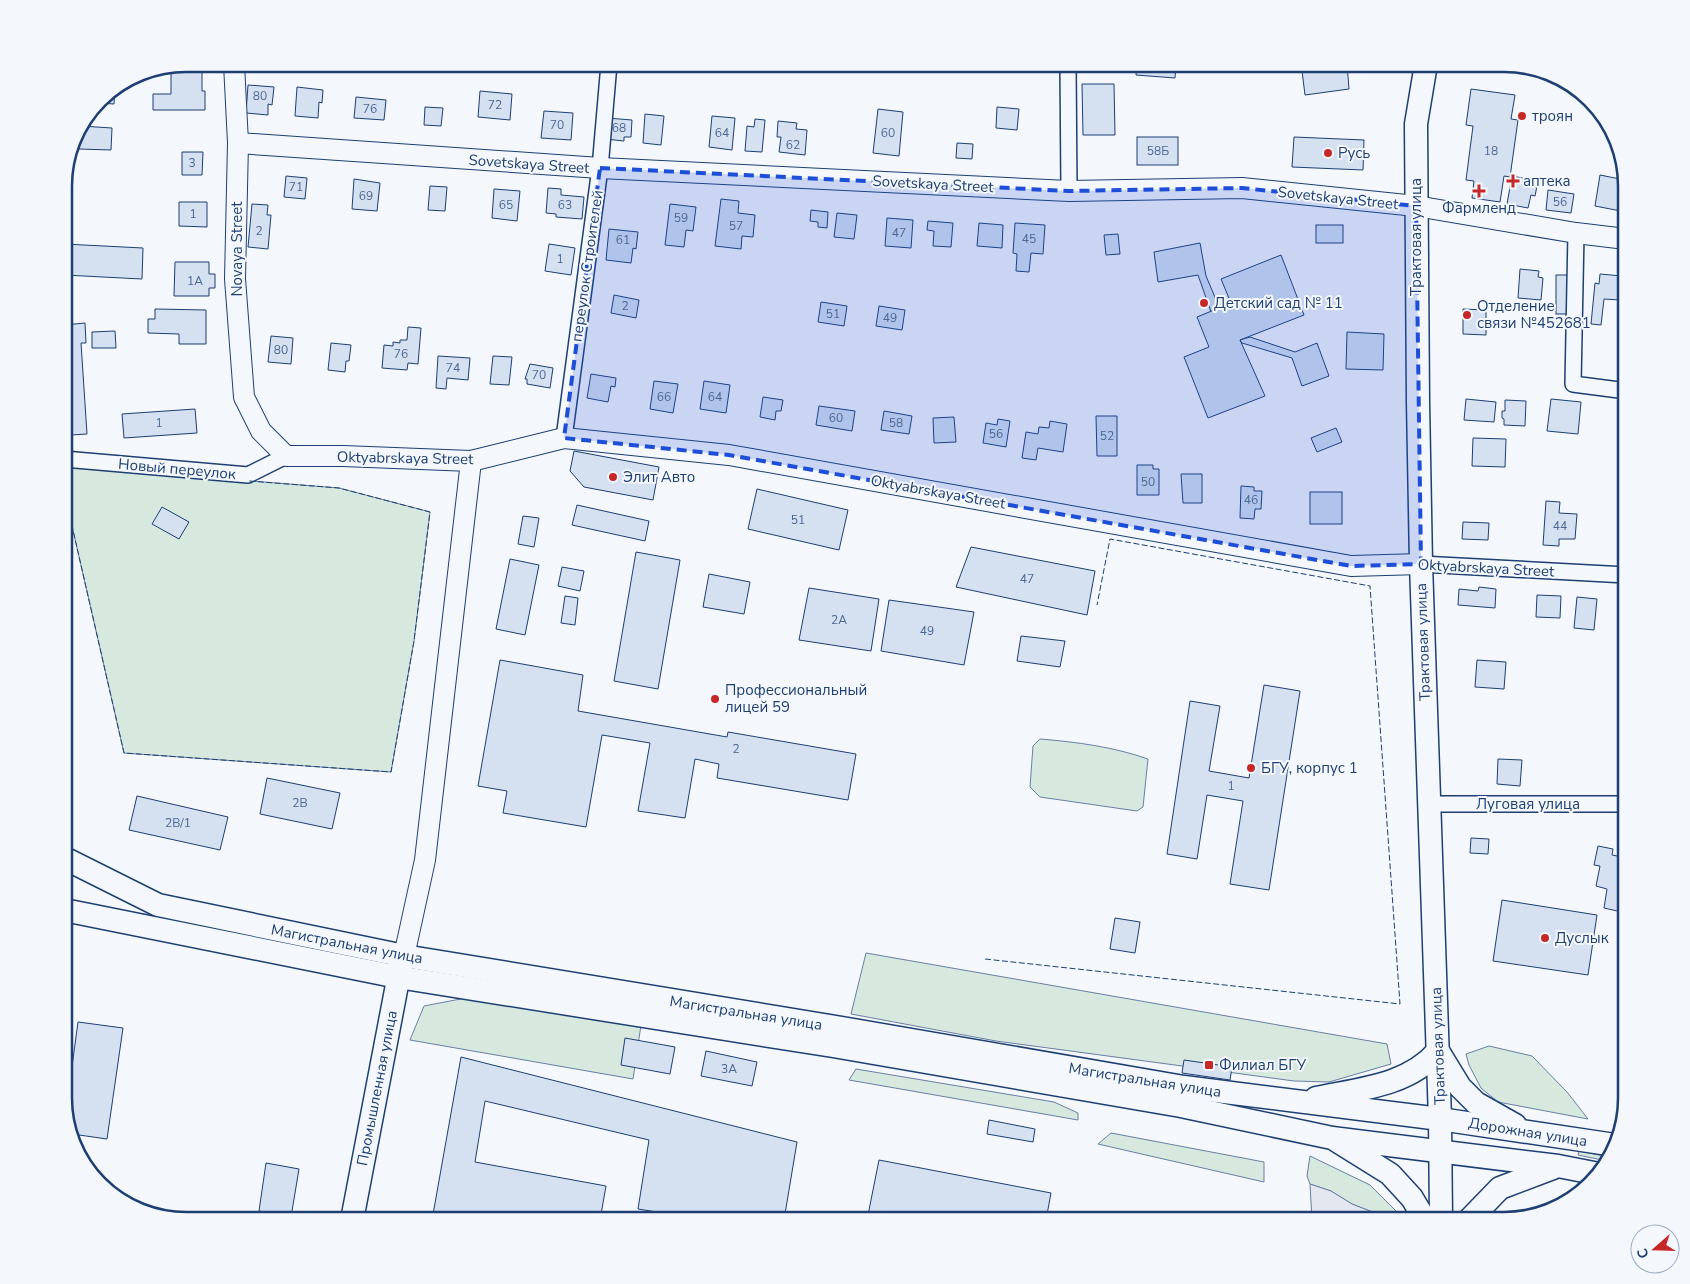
<svg xmlns="http://www.w3.org/2000/svg" width="1690" height="1284" viewBox="0 0 1690 1284" font-family="'Nunito Sans',sans-serif">
  <style>
    .green { fill: #d7e8df; stroke: #687fa3 }
    .parking { fill: #e3e8f0; stroke: #687fa3 }
    .building { fill: #d5e0f0; stroke: #1d3f73 }
    .lines { fill: none; stroke-linecap: round; stroke-linejoin: round }
    .street-casing { stroke: #1d3f73; stroke-width: 18 }
    .secondary-casing { stroke: #1d3f73; stroke-width: 22 }
    .primary-casing { stroke: #1d3f73; stroke-width: 25 }
    .street { stroke: #f4f7fb; stroke-width: 15 }
    .secondary { stroke: #f4f7fb; stroke-width: 20 }
    .primary { stroke: #f4f7fb; stroke-width: 22 }
    .fence { stroke: #1d3f73; stroke-width: 1; stroke-dasharray: 6 2.5; stroke-linecap: butt }
    .marked { fill: #1d4ed8; fill-opacity: 0.2; stroke: #1d4ed8; stroke-width: 4; stroke-dasharray: 10 6; stroke-linejoin: round }
    .poi-dot { fill: #c62828; stroke: #f4f7fb; stroke-width: 2 }
    .labels { text-anchor: middle; dominant-baseline: central; stroke-width: 4; stroke-linejoin: round; paint-order: stroke }
    .number-label { font-size: 12px; fill: #4b6792 }
    .poi-label { font-size: 15px; fill: #1d3f73; stroke: #f4f7fb; text-anchor: start }
    .street-label { font-size: 15px; fill: #1d3f73; stroke: #f4f7fb }
    .rim { fill: none; stroke: #1d3f73; stroke-width: 2.5 }
  </style>
  <rect width="100%" height="100%" fill="#f4f7fb"/>
  <!-- green -->
  <g class="green">
    <polygon points="64,466 339,488 430,512 414,641 391,772 124,753 64,491"/>
    <path d="M1040 739C1077 742 1114 747 1148 759L1143 807 1137 811 1040 797 1030 787 1033 746Z"/>
    <polygon points="866,953 1387,1044 1391,1064 1329,1082 1294,1081 996,1041 851,1014"/>
    <polygon points="471,997 641,1025 633,1079 410,1040 424,1006"/>
    <polygon points="1489,1046 1532,1056 1567,1092 1588,1119 1498,1102 1481,1088 1469,1065 1466,1054"/>
    <polygon points="856,1069 1054,1102 1078,1113 1078,1120 849,1080"/>
    <polygon points="1111,1133 1264,1162 1264,1182 1098,1144"/>
    <polygon points="1579,1151 1609,1157 1607,1161 1578,1155"/>
    <polygon points="1310,1156 1370,1185 1399,1214 1401,1220 1386,1220 1375,1213 1352,1204 1331,1191 1310,1184 1307,1176"/>
  </g>
  <!-- parking -->
  <polygon class="parking" points="1310,1184 1331,1191 1352,1204 1375,1213 1386,1220 1312,1220"/>
  <!-- building -->
  <g class="building">
    <polygon points="1137,64 1176,64 1175,78 1136,75"/>
    <polygon points="1297,64 1347,64 1349,89 1305,95 1302,71 1298,72"/>
    <polygon points="171,68 202,69 202,91 205,91 205,110 153,110 153,94 171,94"/>
    <polygon points="1082,84 1114,84 1115,135 1083,135"/>
    <polygon points="248,85 274,87 272,105 268,104 268,115 246,113"/>
    <polygon points="297,87 323,90 322,103 319,102 318,118 295,116"/>
    <polygon points="115,88 114,104 99,103 105,94"/>
    <polygon points="1471,89 1515,95 1511,119 1518,120 1510,177 1504,176 1500,202 1472,198 1474,181 1466,180 1473,126 1466,125"/>
    <polygon points="480,91 512,94 510,120 478,117"/>
    <polygon points="356,97 386,100 384,120 354,118"/>
    <polygon points="425,107 443,108 441,126 424,125"/>
    <polygon points="997,107 1019,109 1017,130 996,128"/>
    <polygon points="878,109 903,112 899,156 873,153"/>
    <polygon points="544,111 573,113 571,140 541,138"/>
    <polygon points="645,114 664,116 661,145 643,143"/>
    <polygon points="712,116 735,118 732,150 709,147"/>
    <polygon points="607,118 632,120 631,137 624,137 624,141 605,139"/>
    <polygon points="755,119 765,120 762,152 745,151 747,126 754,127"/>
    <polygon points="778,121 797,123 796,129 807,130 805,155 779,152 781,137 777,137"/>
    <polygon points="81,126 112,128 111,150 79,149"/>
    <rect x="1137" y="137" width="41" height="28"/>
    <polygon points="1294,137 1364,140 1363,170 1292,167"/>
    <polygon points="957,143 973,144 972,159 956,158"/>
    <polygon points="182,152 203,152 202,175 182,175"/>
    <polygon points="1600,175 1625,180 1626,212 1595,206"/>
    <polygon points="286,176 307,178 305,199 284,197"/>
    <polygon points="1512,176 1538,181 1535,196 1531,195 1528,208 1507,204"/>
    <polygon points="354,179 380,183 377,211 352,209"/>
    <polygon points="430,186 447,187 445,211 428,210"/>
    <polygon points="548,188 561,189 561,195 584,197 582,219 556,217 556,214 546,213"/>
    <polygon points="494,189 520,191 517,221 492,218"/>
    <polygon points="1548,190 1574,194 1571,213 1546,210"/>
    <polygon points="721,199 739,201 738,213 755,215 753,237 742,236 741,249 715,246"/>
    <polygon points="179,202 207,202 207,227 179,226"/>
    <polygon points="252,204 268,205 267,215 271,215 268,249 248,247"/>
    <polygon points="670,204 696,207 693,231 686,230 684,247 665,245"/>
    <polygon points="811,210 828,212 827,228 818,227 818,222 810,221"/>
    <polygon points="837,213 857,215 854,239 834,237"/>
    <polygon points="887,218 913,220 911,248 885,246"/>
    <polygon points="928,221 953,223 951,247 933,246 934,231 927,230"/>
    <polygon points="979,223 1003,225 1002,248 977,246"/>
    <polygon points="1015,223 1045,225 1043,254 1031,253 1029,272 1016,271 1017,254 1013,253"/>
    <rect x="1316" y="225" width="27" height="18"/>
    <polygon points="609,229 638,232 636,249 633,248 631,263 606,260"/>
    <polygon points="1118,234 1120,254 1106,255 1104,235"/>
    <polygon points="1200,243 1206,276 1220,309 1211,312 1198,275 1158,282 1154,252"/>
    <polygon points="64,244 143,248 142,279 64,275"/>
    <polygon points="549,244 575,248 571,275 545,271"/>
    <polygon points="1281,255 1304,315 1240,340 1265,396 1208,418 1184,357 1209,347 1197,317 1231,303 1221,279"/>
    <polygon points="175,262 209,262 209,274 215,274 215,288 209,288 209,296 174,296"/>
    <polygon points="1520,269 1539,271 1538,277 1543,278 1541,300 1518,298"/>
    <polygon points="1600,274 1622,276 1620,300 1604,299 1601,325 1591,324 1595,283 1599,284"/>
    <rect x="1556" y="275" width="13" height="39"/>
    <polygon points="614,295 639,300 636,318 611,313"/>
    <polygon points="821,302 847,306 844,326 818,322"/>
    <polygon points="879,306 905,310 902,330 876,326"/>
    <polygon points="155,309 206,310 206,344 179,344 179,334 148,333 148,319 155,319"/>
    <polygon points="1463,309 1486,310 1486,335 1463,334"/>
    <polygon points="85,323 86,343 81,343 87,434 71,435 64,345 64,325"/>
    <polygon points="408,327 421,328 418,364 408,363 407,370 382,368 384,345 393,346 393,342 400,343 400,340 407,340"/>
    <polygon points="115,331 116,348 92,348 92,332"/>
    <polygon points="1347,332 1384,334 1383,370 1346,369"/>
    <polygon points="271,336 293,338 291,364 268,362"/>
    <polygon points="1250,337 1295,352 1317,343 1329,376 1302,386 1292,358 1242,343 1240,340"/>
    <polygon points="331,343 351,345 349,361 346,361 345,372 328,370"/>
    <polygon points="438,356 470,358 468,380 447,378 446,389 436,388"/>
    <polygon points="493,356 512,357 509,385 490,384"/>
    <polygon points="530,364 553,368 550,388 527,384 527,379 525,379"/>
    <polygon points="591,374 616,378 615,387 611,386 608,402 587,398"/>
    <polygon points="654,381 678,384 673,413 650,409"/>
    <polygon points="704,381 730,385 726,413 700,409"/>
    <polygon points="763,397 783,400 781,411 776,411 775,420 760,417"/>
    <polygon points="1466,399 1496,402 1494,422 1464,420"/>
    <polygon points="1551,399 1581,402 1578,434 1547,431"/>
    <polygon points="1505,400 1526,401 1525,426 1504,425 1504,419 1502,418 1502,411 1505,411"/>
    <polygon points="819,406 855,411 852,431 816,425"/>
    <polygon points="195,409 197,433 124,438 122,414"/>
    <polygon points="884,411 912,416 909,434 881,430"/>
    <polygon points="1096,416 1117,416 1117,456 1097,456"/>
    <polygon points="954,417 956,442 934,443 933,418"/>
    <polygon points="998,419 1010,421 1006,447 983,443 986,423 997,425"/>
    <polygon points="1050,421 1067,424 1063,452 1038,448 1036,460 1022,458 1026,432 1038,434 1039,427 1049,428"/>
    <polygon points="1336,428 1342,442 1317,452 1311,438"/>
    <polygon points="1473,438 1506,439 1505,467 1472,466"/>
    <polygon points="574,451 659,467 653,500 584,487 570,471"/>
    <polygon points="1137,465 1153,465 1153,469 1159,469 1159,495 1137,495"/>
    <polygon points="1181,474 1202,474 1202,503 1183,503"/>
    <polygon points="1241,486 1254,487 1254,491 1262,491 1261,509 1255,509 1254,519 1240,518"/>
    <polygon points="757,489 848,510 839,550 748,529"/>
    <rect x="1310" y="492" width="32" height="32"/>
    <polygon points="1546,501 1560,502 1559,513 1577,514 1575,539 1559,539 1559,546 1543,545"/>
    <polygon points="577,505 649,521 645,541 572,525"/>
    <polygon points="162,507 189,522 179,539 152,524"/>
    <polygon points="523,516 539,518 534,547 518,544"/>
    <polygon points="1463,522 1489,523 1488,540 1462,539"/>
    <polygon points="971,547 1095,571 1087,615 956,587"/>
    <polygon points="636,552 680,560 658,689 614,681"/>
    <polygon points="510,559 539,565 525,635 496,629"/>
    <polygon points="562,567 584,571 580,591 558,586"/>
    <polygon points="709,574 750,582 744,614 703,607"/>
    <polygon points="1479,587 1496,589 1495,608 1458,605 1459,589 1478,591"/>
    <polygon points="809,588 879,599 871,651 799,640"/>
    <polygon points="1537,595 1561,596 1560,618 1536,617"/>
    <polygon points="565,596 578,598 575,625 561,623"/>
    <polygon points="1577,597 1597,599 1594,630 1574,628"/>
    <polygon points="889,600 974,612 964,665 881,651"/>
    <polygon points="1021,636 1065,641 1060,667 1017,661"/>
    <polygon points="500,660 583,675 578,711 727,737 728,732 856,754 848,800 717,778 719,764 695,759 685,818 638,811 650,743 602,735 586,827 503,813 507,791 478,786"/>
    <polygon points="1477,660 1506,662 1504,689 1475,687"/>
    <polygon points="1264,685 1300,691 1269,890 1230,884 1243,801 1207,795 1197,859 1167,854 1190,701 1220,706 1209,771 1249,778"/>
    <polygon points="1498,759 1522,760 1520,786 1497,784"/>
    <polygon points="267,778 340,793 332,829 260,814"/>
    <polygon points="137,796 228,817 220,850 129,830"/>
    <polygon points="1471,838 1489,839 1488,854 1470,853"/>
    <polygon points="1625,841 1626,841 1626,913 1604,908 1607,889 1596,886 1600,866 1594,865 1598,846 1613,849 1612,855 1622,857"/>
    <polygon points="1502,900 1597,915 1588,975 1493,961"/>
    <polygon points="1115,918 1140,922 1135,953 1110,949"/>
    <polygon points="78,1022 123,1028 107,1139 72,1134 66,1111"/>
    <polygon points="625,1038 675,1047 670,1074 621,1065"/>
    <polygon points="706,1051 757,1062 752,1086 701,1076"/>
    <polygon points="461,1057 797,1142 784,1220 708,1220 638,1209 649,1140 485,1101 475,1162 606,1186 600,1220 432,1220"/>
    <polygon points="1184,1060 1232,1067 1230,1080 1182,1073"/>
    <polygon points="989,1120 1035,1129 1033,1142 987,1134"/>
    <polygon points="879,1160 1051,1193 1046,1220 867,1220"/>
    <polygon points="266,1163 299,1169 291,1217 259,1211"/>
  </g>
  <g class="lines">
    <defs>
      <g id="street">
        <polyline points="1068,64 1069,191"/>
        <polyline points="1576,233 1573,384 1619,390 1626,389"/>
        <polyline points="564,438 600,168 609,64"/>
        <polyline points="64,459 248,475 286,456"/>
        <polyline points="1421,564 1626,575"/>
        <polyline points="1429,804 1626,804"/>
      </g>
      <g id="secondary">
        <polyline points="234,64 238,143 235,279 244,397 261,431 286,456 343,456 471,461 564,438 729,455 1351,566 1421,564"/>
        <polyline points="238,143 600,168 1069,191 1242,188 1416,206 1576,233 1626,239"/>
        <polyline points="404,956 425,860 471,461"/>
      </g>
      <g id="primary">
        <polyline points="1426,64 1416,124 1418,402 1421,564 1440,1119 1441,1220"/>
        <polyline points="64,858 158,905 404,956 830,1026 1184,1087 1440,1119 1615,1145"/>
        <polyline points="64,910 398,977 833,1046 1181,1106 1332,1138 1558,1166 1599,1174"/>
        <path d="M1316 1098C1359 1089 1408 1086 1438 1051L1460 1087 1476 1103 1515 1125"/>
        <polyline points="1337,1141 1390,1174 1412,1198 1425,1220"/>
        <polyline points="352,1220 401,964"/>
        <polyline points="1469,1220 1500,1188 1553,1168"/>
      </g>
    </defs>
    <!-- street casing -->
    <use href="#street" class="street-casing"/>
    <!-- secondary casing -->
    <use href="#secondary" class="secondary-casing"/>
    <!-- primary casing -->
    <use href="#primary" class="primary-casing"/>
    <!-- street -->
    <use href="#street" class="street"/>
    <!-- secondary -->
    <use href="#secondary" class="secondary"/>
    <!-- primary -->
    <use href="#primary" class="primary"/>
    <!-- fence -->
    <g class="fence">
      <polyline points="64,491 124,753 391,772 414,641 430,512 339,488 249,481"/>
      <polyline points="985,959 1400,1004 1370,586 1110,539 1097,605"/>
    </g>
  </g>
  <!-- marked area -->
  <path class="marked" d="M600 168 1069 191 1242 188 1416 206 1421 564 1351 566 729 455 564 438Z"/>
  <!-- markers -->
  <g class="poi-dot">
    <circle cx="1522" cy="116" r="5"/>
    <circle cx="1328" cy="153" r="5"/>
    <path d="M1510.5 173.5h5v5h5v5h-5v5h-5v-5h-5v-5h5z"/>
    <path d="M1476.5 183.5h5v5h5v5h-5v5h-5v-5h-5v-5h5z"/>
    <circle cx="1204" cy="303" r="5"/>
    <circle cx="1467" cy="315" r="5"/>
    <circle cx="613" cy="477" r="5"/>
    <circle cx="715" cy="699" r="5"/>
    <circle cx="1251" cy="768" r="5"/>
    <circle cx="1545" cy="938" r="5"/>
    <rect x="1204" y="1060" width="10" height="10" rx="2.5"/>
  </g>
  <g class="labels">
    <!-- number labels -->
    <g class="number-label">
      <text x="260" y="96">80</text>
      <text x="495" y="105">72</text>
      <text x="370" y="109">76</text>
      <text x="557" y="125">70</text>
      <text x="619" y="128">68</text>
      <text x="722" y="133">64</text>
      <text x="888" y="133">60</text>
      <text x="793" y="145">62</text>
      <text x="1158" y="151">58Б</text>
      <text x="1491" y="151">18</text>
      <text x="192" y="163">3</text>
      <text x="296" y="187">71</text>
      <text x="366" y="196">69</text>
      <text x="1560" y="202">56</text>
      <text x="506" y="205">65</text>
      <text x="565" y="205">63</text>
      <text x="193" y="214">1</text>
      <text x="681" y="218">59</text>
      <text x="736" y="226">57</text>
      <text x="259" y="231">2</text>
      <text x="899" y="233">47</text>
      <text x="1029" y="239">45</text>
      <text x="623" y="240">61</text>
      <text x="560" y="259">1</text>
      <text x="195" y="281">1А</text>
      <text x="625" y="306">2</text>
      <text x="833" y="314">51</text>
      <text x="890" y="318">49</text>
      <text x="281" y="350">80</text>
      <text x="401" y="354">76</text>
      <text x="453" y="368">74</text>
      <text x="539" y="375">70</text>
      <text x="664" y="397">66</text>
      <text x="715" y="397">64</text>
      <text x="836" y="418">60</text>
      <text x="159" y="423">1</text>
      <text x="896" y="423">58</text>
      <text x="996" y="434">56</text>
      <text x="1107" y="436">52</text>
      <text x="1148" y="482">50</text>
      <text x="1251" y="500">46</text>
      <text x="798" y="520">51</text>
      <text x="1560" y="526">44</text>
      <text x="1027" y="579">47</text>
      <text x="839" y="620">2А</text>
      <text x="927" y="631">49</text>
      <text x="736" y="749">2</text>
      <text x="1231" y="786">1</text>
      <text x="300" y="803">2В</text>
      <text x="178" y="823">2В/1</text>
      <text x="729" y="1069">3А</text>
    </g>
    <!-- poi labels -->
    <g class="poi-label">
      <text x="1532" y="116">троян</text>
      <text x="1338" y="153">Русь</text>
      <text x="1523" y="181">аптека</text>
      <text x="1479" y="208" text-anchor="middle">Фармленд</text>
      <text x="1214" y="303">Детский сад № 11</text>
      <text x="1477" y="306">Отделение<tspan x="1477" dy="17">связи №452681</tspan></text>
      <text x="623" y="477">Элит Авто</text>
      <text x="725" y="690">Профессиональный<tspan x="725" dy="17">лицей 59</tspan></text>
      <text x="1261" y="768">БГУ, корпус 1</text>
      <text x="1555" y="938">Дуслык</text>
      <text x="1219" y="1065">Филиал БГУ</text>
    </g>
    <!-- street labels -->
    <g class="street-label">
      <text transform="translate(529 164) rotate(4)">Sovetskaya Street</text>
      <text transform="translate(933 184) rotate(3)">Sovetskaya Street</text>
      <text transform="translate(1338 198) rotate(6)">Sovetskaya Street</text>
      <text transform="translate(1416 237) rotate(-90)">Трактовая улица</text>
      <text transform="translate(237 249) rotate(-90)">Novaya Street</text>
      <text transform="translate(587 266) rotate(-82)">переулок Строителей</text>
      <text transform="translate(405 458) rotate(1)">Oktyabrskaya Street</text>
      <text transform="translate(177 469) rotate(5)">Новый переулок</text>
      <text transform="translate(938 492) rotate(10)">Oktyabrskaya Street</text>
      <text transform="translate(1486 568) rotate(3)">Oktyabrskaya Street</text>
      <text transform="translate(1423 642) rotate(-92)">Трактовая улица</text>
      <text x="1528" y="804">Луговая улица</text>
      <text transform="translate(347 944) rotate(11)">Магистральная улица</text>
      <text transform="translate(746 1013) rotate(9)">Магистральная улица</text>
      <text transform="translate(1438 1046) rotate(-92)">Трактовая улица</text>
      <text transform="translate(1145 1080) rotate(9)">Магистральная улица</text>
      <text transform="translate(377 1088) rotate(-79)">Промышленная улица</text>
      <text transform="translate(1528 1132) rotate(9)">Дорожная улица</text>
    </g>
  </g>
  <!-- crop -->
  <path d="M0 0H1690V1284H0ZM186 72H1504A114 114 0 0 1 1618 186V1098A114 114 0 0 1 1504 1212H186A114 114 0 0 1 72 1098V186A114 114 0 0 1 186 72Z" fill="#f4f7fb" fill-rule="evenodd"/>
  <path class="rim" d="M186 72H1504A114 114 0 0 1 1618 186V1098A114 114 0 0 1 1504 1212H186A114 114 0 0 1 72 1098V186A114 114 0 0 1 186 72Z"/>
  <!-- north arrow -->
  <g transform="translate(1655 1249) rotate(250)"><circle r="24" fill="#f4f7fb" stroke="#9eadc5"/>
  <path d="M0-4L9 19L0 12L-9 19Z" fill="#c62828"/>
  <text y="-8" font-size="14" font-weight="bold" text-anchor="middle" fill="#1d3f73">С</text>
  </g>
</svg>
